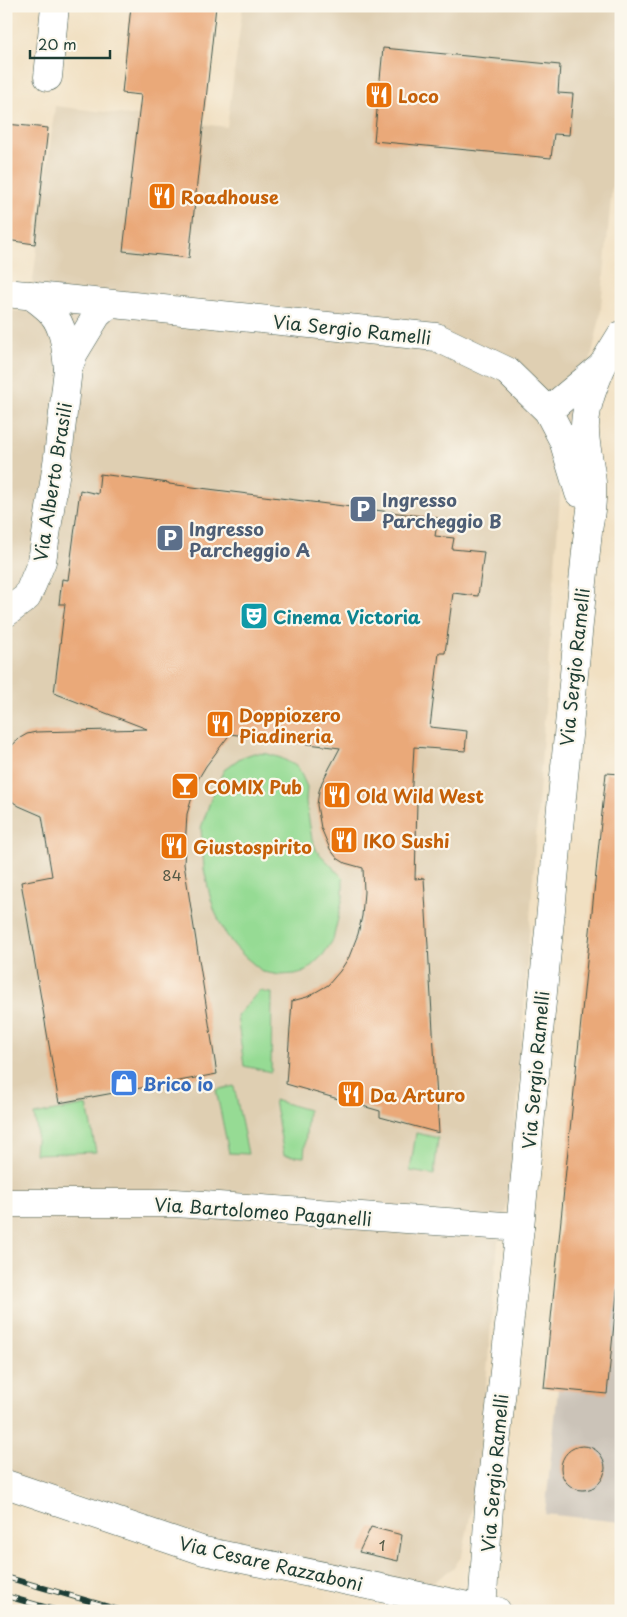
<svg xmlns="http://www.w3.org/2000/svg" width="627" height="1617" viewBox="0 0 627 1617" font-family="'Playpen Sans',sans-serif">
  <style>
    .built { fill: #dfcfb2 }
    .industrial { fill: #cbc3b8 }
    .green { fill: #96db94; stroke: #5a8c64 }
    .building { fill: #eaa979 }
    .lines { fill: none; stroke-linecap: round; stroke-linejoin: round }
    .minor-casing { stroke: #3e5549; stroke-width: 29 }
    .minor { stroke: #fff; stroke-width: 28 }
    .rail-casing { stroke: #1f3d34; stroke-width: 5.5 }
    .rail { stroke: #fbf7ec; stroke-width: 4; stroke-dasharray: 11; stroke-linecap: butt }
    .labels { text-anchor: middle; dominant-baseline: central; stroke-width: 4.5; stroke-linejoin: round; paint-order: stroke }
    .number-label { font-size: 15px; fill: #525845 }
    .food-label { font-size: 18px; font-weight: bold; fill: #c56008; stroke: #fbf7ec; text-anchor: start }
    .street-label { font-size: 18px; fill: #1f3d34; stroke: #fbf7ec }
    .service-label { font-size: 18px; font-weight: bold; fill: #4e5e75; stroke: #fbf7ec; text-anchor: start }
    .culture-label { font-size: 18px; font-weight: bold; fill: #0d838f; stroke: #fbf7ec; text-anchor: start }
    .shop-label { font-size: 18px; font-weight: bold; fill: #366cbe; stroke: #fbf7ec; text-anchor: start }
  </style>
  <rect width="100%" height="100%" fill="#fbf7ec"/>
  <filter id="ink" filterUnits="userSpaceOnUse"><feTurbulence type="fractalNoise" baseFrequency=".02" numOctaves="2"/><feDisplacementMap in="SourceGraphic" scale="10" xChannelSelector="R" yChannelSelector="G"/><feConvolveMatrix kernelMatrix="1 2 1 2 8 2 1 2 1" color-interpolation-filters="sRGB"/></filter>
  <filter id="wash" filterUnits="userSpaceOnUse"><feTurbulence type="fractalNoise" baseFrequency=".0096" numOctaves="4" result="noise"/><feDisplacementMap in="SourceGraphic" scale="20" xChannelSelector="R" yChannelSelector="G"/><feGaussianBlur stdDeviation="1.12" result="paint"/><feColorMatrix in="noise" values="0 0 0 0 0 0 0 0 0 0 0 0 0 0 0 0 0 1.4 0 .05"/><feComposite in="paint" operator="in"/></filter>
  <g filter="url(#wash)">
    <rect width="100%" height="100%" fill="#f1e0c2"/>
    <!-- built -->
    <polygon class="built" points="243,6 621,6 621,89 600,318 560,496 511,1190 498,1242 478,1478 462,1556 453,1568 431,1584 410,1586 233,1545 6,1474 6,310 29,312 55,106 227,127"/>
    <!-- industrial -->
    <polygon class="industrial" points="621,785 621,1522 545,1514"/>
    <!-- green -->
    <g class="green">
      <polygon points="254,753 268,754 281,758 298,767 307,787 306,802 312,839 317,851 343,878 343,897 333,940 323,955 306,971 295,974 280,975 263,972 243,955 233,944 224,931 215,912 210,896 204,869 201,828 213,793 224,770 240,758"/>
      <polygon points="260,990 266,993 272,993 271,1072 244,1066 237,1016"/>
      <polygon points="234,1086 248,1154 229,1153 216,1090"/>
      <polygon points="274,1100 308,1110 304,1157 284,1155"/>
      <polygon points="87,1105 96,1152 35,1154 37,1130 34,1115"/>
      <polygon points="416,1133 438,1138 434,1175 410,1171"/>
    </g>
    <g id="blocks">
      <!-- building -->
      <g class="building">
        <polygon points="131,6 216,6 189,258 123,251 141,95 122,93"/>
        <polygon points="383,48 560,65 558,93 573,94 569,135 554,134 551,158 374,141"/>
        <polygon points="6,124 48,128 35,244 6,240"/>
        <polygon points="100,474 169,483 169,484 438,518 435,536 454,538 452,549 484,552 478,596 453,593 445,653 439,653 430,727 467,731 465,751 414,747 411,802 417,802 415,879 424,878 439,1133 380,1117 380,1111 286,1084 292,1001 307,997 328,985 340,971 349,957 358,934 362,916 364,892 363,868 345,863 337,858 330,849 321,828 317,805 319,791 322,782 340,748 230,734 206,766 197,781 187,814 184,864 217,1074 59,1103 21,882 52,876 42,816 19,806 13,802 6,792 6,751 20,738 27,734 36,732 147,729 54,693 65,604 59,604 62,579 68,580 80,490 98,494"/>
        <polygon points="606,773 621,774 621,1254 607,1394 544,1388"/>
        <circle cx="583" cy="1468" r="22"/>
        <polygon points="371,1527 402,1535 398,1561 359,1552"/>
      </g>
    </g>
  </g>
  <g filter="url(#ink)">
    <use href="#blocks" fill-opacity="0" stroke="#3e5549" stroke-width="1"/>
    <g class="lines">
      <defs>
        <g id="minor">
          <polyline points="48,77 55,6"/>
          <polyline points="6,293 436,337 507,371 548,411 563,440 579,493"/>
          <path d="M31 295C38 301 46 306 52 313 65 328 66 351 68 369"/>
          <polyline points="548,411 602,366 621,335"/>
          <polyline points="6,613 27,597 42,561 58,457 68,369 74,353 97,315 109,304"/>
          <polyline points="6,1203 175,1203 520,1227"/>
          <polyline points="6,1484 204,1551 482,1609 497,1611"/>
          <path d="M482 1609 489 1507 520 1227 588 531C591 512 594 493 591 474 589 458 584 441 585 425 586 404 594 385 602 366"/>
        </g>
      </defs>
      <!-- minor casing -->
      <use href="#minor" class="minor-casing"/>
      <!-- minor -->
      <use href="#minor" class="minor"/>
      <defs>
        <g id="rail">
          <polyline points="6,1577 123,1611"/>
          <polyline points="6,1596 59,1611"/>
        </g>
      </defs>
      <!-- rail casing -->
      <use href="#rail" class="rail-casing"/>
      <!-- rail -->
      <use href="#rail" class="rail"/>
    </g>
  </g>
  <!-- icons -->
  <defs>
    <symbol id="restaurant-square" viewBox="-11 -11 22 22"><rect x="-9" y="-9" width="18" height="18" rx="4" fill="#e8710a" stroke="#fbf7ec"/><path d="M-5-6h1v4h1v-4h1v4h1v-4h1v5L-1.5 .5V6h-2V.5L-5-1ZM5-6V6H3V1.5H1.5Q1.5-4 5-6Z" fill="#fff"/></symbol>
    <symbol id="parking-square" viewBox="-11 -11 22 22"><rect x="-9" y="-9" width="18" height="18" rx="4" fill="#5c6f8a" stroke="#fbf7ec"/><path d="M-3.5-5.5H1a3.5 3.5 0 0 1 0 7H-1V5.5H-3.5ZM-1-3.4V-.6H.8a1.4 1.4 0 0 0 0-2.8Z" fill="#fff"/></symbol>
    <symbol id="theatre-square" viewBox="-11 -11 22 22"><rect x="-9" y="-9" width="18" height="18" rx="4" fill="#0f9aa8" stroke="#fbf7ec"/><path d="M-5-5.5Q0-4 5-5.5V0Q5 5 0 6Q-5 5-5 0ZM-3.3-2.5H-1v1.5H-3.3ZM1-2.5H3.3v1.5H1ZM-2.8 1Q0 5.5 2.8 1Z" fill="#fff"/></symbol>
    <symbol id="bar-square" viewBox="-11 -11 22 22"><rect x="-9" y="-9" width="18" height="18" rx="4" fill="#e8710a" stroke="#fbf7ec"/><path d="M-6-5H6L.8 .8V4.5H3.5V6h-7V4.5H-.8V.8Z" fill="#fff"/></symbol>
    <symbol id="shop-square" viewBox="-11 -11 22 22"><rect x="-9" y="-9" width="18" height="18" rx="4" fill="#3f7fe0" stroke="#fbf7ec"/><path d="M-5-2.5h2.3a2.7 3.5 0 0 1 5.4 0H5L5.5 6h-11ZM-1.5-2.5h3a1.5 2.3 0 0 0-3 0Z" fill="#fff"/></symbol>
  </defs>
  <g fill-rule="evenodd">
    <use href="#restaurant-square" x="363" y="79" width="32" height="32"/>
    <use href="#restaurant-square" x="146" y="180" width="32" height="32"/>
    <use href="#parking-square" x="347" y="493" width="32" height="32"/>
    <use href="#parking-square" x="154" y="522" width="32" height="32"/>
    <use href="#theatre-square" x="238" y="600" width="32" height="32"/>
    <use href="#restaurant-square" x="204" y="708" width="32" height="32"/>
    <use href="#bar-square" x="169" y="770" width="32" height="32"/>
    <use href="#restaurant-square" x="321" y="779" width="32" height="32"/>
    <use href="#restaurant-square" x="328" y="824" width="32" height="32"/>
    <use href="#restaurant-square" x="158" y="830" width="32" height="32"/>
    <use href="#shop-square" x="108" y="1067" width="32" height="32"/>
    <use href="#restaurant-square" x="335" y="1078" width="32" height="32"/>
  </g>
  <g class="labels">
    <!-- number labels -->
    <g class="number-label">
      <text x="172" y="874">84</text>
      <text x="382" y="1544">1</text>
    </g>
    <!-- food labels -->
    <g class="food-label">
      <text x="398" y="95">Loco</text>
      <text x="181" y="196">Roadhouse</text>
      <text x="239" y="714">Doppiozero<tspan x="239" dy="21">Piadineria</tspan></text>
      <text x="204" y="786">COMIX Pub</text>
      <text x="356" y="795">Old Wild West</text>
      <text x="363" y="840">IKO Sushi</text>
      <text x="193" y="846">Giustospirito</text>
      <text x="370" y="1094">Da Arturo</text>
    </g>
    <!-- street labels -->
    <g class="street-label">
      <text transform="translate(352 329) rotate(6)">Via Sergio Ramelli</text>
      <text transform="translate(52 482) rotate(-81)">Via Alberto Brasili</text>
      <text transform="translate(574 667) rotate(-84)">Via Sergio Ramelli</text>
      <text transform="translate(535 1070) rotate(-85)">Via Sergio Ramelli</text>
      <text transform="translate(263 1211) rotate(4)">Via Bartolomeo Paganelli</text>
      <text transform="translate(494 1473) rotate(-85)">Via Sergio Ramelli</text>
      <text transform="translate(271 1563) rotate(13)">Via Cesare Razzaboni</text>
    </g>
    <!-- service labels -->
    <g class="service-label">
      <text x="382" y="499">Ingresso<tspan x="382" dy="21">Parcheggio B</tspan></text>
      <text x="189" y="528">Ingresso<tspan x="189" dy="21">Parcheggio A</tspan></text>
    </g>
    <!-- culture labels -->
    <g class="culture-label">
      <text x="273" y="616">Cinema Victoria</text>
    </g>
    <!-- shop labels -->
    <g class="shop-label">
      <text x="143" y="1083">Brico io</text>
    </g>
  </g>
  <!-- margin -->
  <rect width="627" height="1617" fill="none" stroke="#fbf7ec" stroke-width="25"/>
  <!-- scale -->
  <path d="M30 50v8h80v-8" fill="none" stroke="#1f3d34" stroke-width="2.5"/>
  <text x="38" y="50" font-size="15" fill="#1f3d34" stroke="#fbf7ec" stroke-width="4" paint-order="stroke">20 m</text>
</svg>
